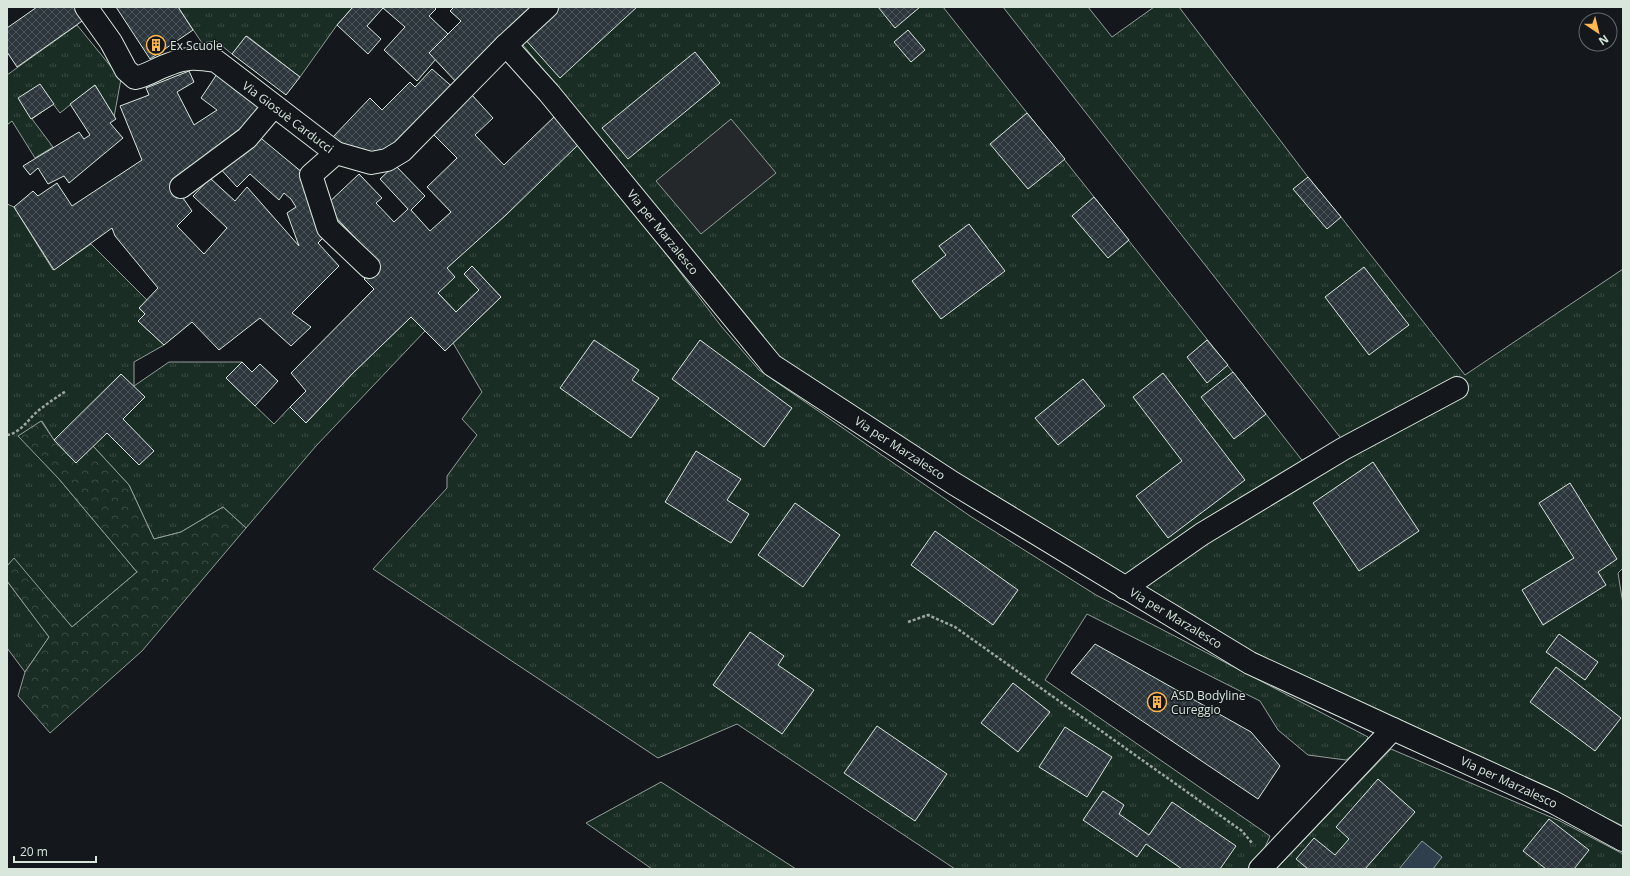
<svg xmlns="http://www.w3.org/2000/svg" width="1630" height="876" viewBox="0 0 1630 876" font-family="'Open Sans',sans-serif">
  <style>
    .grass { fill: url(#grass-tufts); stroke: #939e99 }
    .forest { fill: url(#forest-crowns); stroke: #939e99 }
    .parking { fill: #24282b; stroke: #939e99 }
    .water { fill: #2f3f4d; stroke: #939e99 }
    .building { fill: url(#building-cross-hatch); stroke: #d8e6dc }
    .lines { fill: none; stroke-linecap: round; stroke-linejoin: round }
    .street-casing { stroke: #d8e6dc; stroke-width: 24 }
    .path { stroke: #9da8a2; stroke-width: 2.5; stroke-dasharray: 3 2; stroke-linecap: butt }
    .street { stroke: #14181c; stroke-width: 22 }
    .labels { text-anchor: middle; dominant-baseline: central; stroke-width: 3; stroke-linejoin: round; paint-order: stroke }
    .poi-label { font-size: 12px; fill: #d8e6dc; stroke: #14181c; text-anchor: start }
    .street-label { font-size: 12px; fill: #d8e6dc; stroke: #14181c }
  </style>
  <defs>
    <pattern id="grass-tufts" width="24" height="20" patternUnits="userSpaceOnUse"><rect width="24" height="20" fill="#1a2d24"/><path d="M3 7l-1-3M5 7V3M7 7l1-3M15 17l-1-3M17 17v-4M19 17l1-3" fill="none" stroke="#3b4b43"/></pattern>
    <pattern id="forest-crowns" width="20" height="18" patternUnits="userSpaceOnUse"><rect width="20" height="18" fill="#1a2d24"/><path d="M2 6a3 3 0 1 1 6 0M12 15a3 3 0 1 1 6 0" fill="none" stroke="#3b4b43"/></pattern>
    <pattern id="building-cross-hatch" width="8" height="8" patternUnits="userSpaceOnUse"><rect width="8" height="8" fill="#2c363c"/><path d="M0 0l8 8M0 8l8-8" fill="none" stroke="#4a5358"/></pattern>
  </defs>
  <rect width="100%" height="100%" fill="#14181c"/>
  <!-- grass -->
  <g class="grass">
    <polygon points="178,7 353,7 337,25 300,77 247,36 232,54 216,41 202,43"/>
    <path d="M556 7H943C1064 160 1186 311 1305 464L1343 441 1003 7H1088L1112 37 1154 7H1179L1308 177 1341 217 1465 375 1623 269V568L1618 573 1623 604V826L1592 811 1401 727 1246 654 954 475 775 356 519 40Z"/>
    <polygon points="77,25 121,79 114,117 95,85 60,113 53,104 32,119 53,147 35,158 12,121 7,125 7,75"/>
    <polygon points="581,142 721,326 759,370 970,516 1096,595 1368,737 1365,746 1346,760 1308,755 1278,730 1260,701 1087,614 1045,680 1270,836 1262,854 1248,869 955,869 737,724 658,758 373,569 447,488 447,476 477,435 462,419 482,392 453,343 501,297 472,266 464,274 479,290 456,312 438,293 447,268"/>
    <polygon points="7,204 14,207 53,270 91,244 147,300 145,314 138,321 164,345 134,362 134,386 169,362 242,362 226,378 274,424 290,407 306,423 352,374 411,317 425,331 316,446 246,528 223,507 181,532 154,539 129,485 94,447 76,463 54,440 42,421 19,436 59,479 137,572 72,627 14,559 7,566"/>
    <polygon points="7,581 49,637 25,672 7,648"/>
    <polygon points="1391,749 1560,821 1623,854 1623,869 1276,869"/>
    <polygon points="661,782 796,869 652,869 586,823"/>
  </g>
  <!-- forest -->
  <polygon class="forest" points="41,421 54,440 76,463 93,446 129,485 154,539 181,532 223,507 246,528 142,651 50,733 18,696 25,672 49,637 7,581 7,566 14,558 72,627 137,572 59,479 18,436"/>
  <!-- parking -->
  <polygon class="parking" points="731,119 776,173 701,234 656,181"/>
  <!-- water -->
  <polygon class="water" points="1422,841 1442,857 1433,869 1399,869"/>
  <!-- building -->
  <g class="building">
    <polygon points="37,7 77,7 85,19 17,67 7,52 7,28"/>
    <polygon points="116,7 178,7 193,30 150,59"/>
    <polygon points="353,7 434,7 436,9 429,16 448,34 429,53 436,59 417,81 384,50 405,27 383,8 367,26 381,39 368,54 337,25"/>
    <polygon points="454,7 541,7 457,83 429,53 461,21 450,11"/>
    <polygon points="556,7 637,7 560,78 523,37"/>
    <polygon points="878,7 920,7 895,28"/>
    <polygon points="908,30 925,50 911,62 894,42"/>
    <polygon points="246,36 300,77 286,95 232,54"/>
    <polygon points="695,52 720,83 628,159 602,128"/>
    <polygon points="432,69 456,90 389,150 372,155 349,150 332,138 370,98 382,110 410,82 415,87"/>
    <polygon points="189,71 194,82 177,92 194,125 217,110 201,98 219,71 265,111 174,185 192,211 177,226 204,254 227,228 193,196 210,178 235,201 247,187 299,246 287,213 296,207 291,199 284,193 279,200 250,174 237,187 218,166 257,135 303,173 324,237 318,243 339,266 292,313 311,327 291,346 260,318 219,350 192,322 164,345 138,321 145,314 139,308 158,288 115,236 112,228 54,270 14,207 33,191 38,196 57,183 72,206 142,160 120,106 149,95 146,88"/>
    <polygon points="40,84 54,104 31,119 18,98"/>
    <polygon points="95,85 116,119 110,123 123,138 69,183 64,176 48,184 38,168 30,175 23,166 79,132 84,139 90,135 70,104"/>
    <polygon points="471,94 493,118 475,135 504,165 556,115 581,142 506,215 447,268 455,277 438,293 456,312 479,290 464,274 472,266 501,297 445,351 411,317 352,374 306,423 290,407 306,391 291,373 374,289 364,279 380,264 325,206 359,174 382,198 376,203 394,222 408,209 380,179 395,165 425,196 411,210 430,231 451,212 427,187 457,158 431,132"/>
    <polygon points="1027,113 1065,159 1028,189 990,144"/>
    <polygon points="1308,177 1341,217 1327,229 1293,189"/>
    <polygon points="1094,197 1129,240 1108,258 1072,216"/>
    <polygon points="969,224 1005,271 941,319 912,281 946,255 939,246"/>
    <polygon points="1364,267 1409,325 1369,355 1325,297"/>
    <polygon points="594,340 639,370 632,380 659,398 631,438 560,388"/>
    <polygon points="700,340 792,408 764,447 672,379"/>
    <polygon points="1207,340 1228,365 1207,383 1187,357"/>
    <polygon points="242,362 252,372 260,364 278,381 255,406 226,378"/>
    <polygon points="1233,372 1266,414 1234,439 1201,397"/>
    <polygon points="1163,373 1245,480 1168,538 1136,496 1182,461 1133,397"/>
    <polygon points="121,374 145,397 123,419 154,451 139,465 107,433 76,463 54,440"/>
    <polygon points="1083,379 1105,406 1058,445 1035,418"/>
    <polygon points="696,451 741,479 727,500 749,514 731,543 665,502"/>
    <polygon points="1373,462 1419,531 1359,571 1313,503"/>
    <polygon points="1570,483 1617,559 1598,572 1606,585 1543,625 1522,590 1574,558 1539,503"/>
    <polygon points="795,503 840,535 803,587 758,555"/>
    <polygon points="935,531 1018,590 993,625 911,565"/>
    <polygon points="750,632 784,656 778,665 814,690 782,734 713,685"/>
    <polygon points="1559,634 1598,662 1585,680 1546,652"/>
    <polygon points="1095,644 1251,732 1280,766 1258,799 1071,673"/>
    <polygon points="1556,667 1621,718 1595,751 1530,702"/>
    <polygon points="1013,683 1050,712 1018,752 981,723"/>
    <polygon points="877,726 947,774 915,821 844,773"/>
    <polygon points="1065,727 1112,757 1087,797 1039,767"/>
    <polygon points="1378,779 1415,812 1365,869 1308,869 1296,859 1314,838 1335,855 1349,839 1336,827"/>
    <polygon points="1103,791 1124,805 1119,814 1149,835 1172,802 1236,846 1220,869 1182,869 1146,844 1137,857 1083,820"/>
    <polygon points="1549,819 1589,850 1574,869 1546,869 1523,851"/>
  </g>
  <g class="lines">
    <defs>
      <g id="street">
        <path d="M86 7 111 42 126 70 135 78C149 75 157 68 170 64 187 57 197 58 216 61L336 153 371 163 387 160 402 151 506 45 547 7"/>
        <polyline points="506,45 549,93 772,365 953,483 1250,663 1393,729"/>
        <polyline points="336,153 311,175 328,228 369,267"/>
        <polyline points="181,187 247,138 274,106"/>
        <polyline points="1125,588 1202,534 1343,449 1457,388"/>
        <polyline points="1260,869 1393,729 1553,802 1623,840"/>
      </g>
    </defs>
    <!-- street casing -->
    <use href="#street" class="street-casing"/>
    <!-- path -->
    <g class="path">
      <path d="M7 435C21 433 29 418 39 410 48 403 57 397 66 391"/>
      <polyline points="908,622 928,615 955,627 1242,831 1252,843"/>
    </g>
    <!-- street -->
    <use href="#street" class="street"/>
  </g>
  <!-- icons -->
  <defs>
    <symbol id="building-ring" viewBox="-11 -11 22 22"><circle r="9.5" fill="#14181c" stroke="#ffb74d" stroke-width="1.5"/><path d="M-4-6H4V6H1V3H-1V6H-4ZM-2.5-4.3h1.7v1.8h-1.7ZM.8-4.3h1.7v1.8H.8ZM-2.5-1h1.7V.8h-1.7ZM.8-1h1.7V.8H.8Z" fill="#ffb74d"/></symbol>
  </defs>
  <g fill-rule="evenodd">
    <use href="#building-ring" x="145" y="34" width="22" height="22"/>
    <use href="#building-ring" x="1146" y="691" width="22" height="22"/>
  </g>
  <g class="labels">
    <!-- poi labels -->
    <g class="poi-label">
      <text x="170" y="45">Ex Scuole</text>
      <text x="1171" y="695">ASD Bodyline<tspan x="1171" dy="14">Cureggio</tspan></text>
    </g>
    <!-- street labels -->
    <g class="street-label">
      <text transform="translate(288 117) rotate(37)">Via Giosuè Carducci</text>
      <text transform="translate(663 232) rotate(51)">Via per Marzalesco</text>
      <text transform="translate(900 448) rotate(33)">Via per Marzalesco</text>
      <text transform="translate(1176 618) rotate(31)">Via per Marzalesco</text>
      <text transform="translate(1509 782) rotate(25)">Via per Marzalesco</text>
    </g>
  </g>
  <!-- border -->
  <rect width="1630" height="876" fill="none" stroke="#d8e6dc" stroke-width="16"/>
  <!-- north arrow -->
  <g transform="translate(1598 32) rotate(145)"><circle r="19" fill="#14181c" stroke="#626a69"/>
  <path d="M0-3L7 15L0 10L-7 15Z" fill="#ffb74d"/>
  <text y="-6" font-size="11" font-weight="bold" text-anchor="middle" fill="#d8e6dc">N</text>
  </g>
  <!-- scale -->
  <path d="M14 856v6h82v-6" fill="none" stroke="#d8e6dc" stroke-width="2"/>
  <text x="20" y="856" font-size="12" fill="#d8e6dc" stroke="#14181c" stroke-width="3" paint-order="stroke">20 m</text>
</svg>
